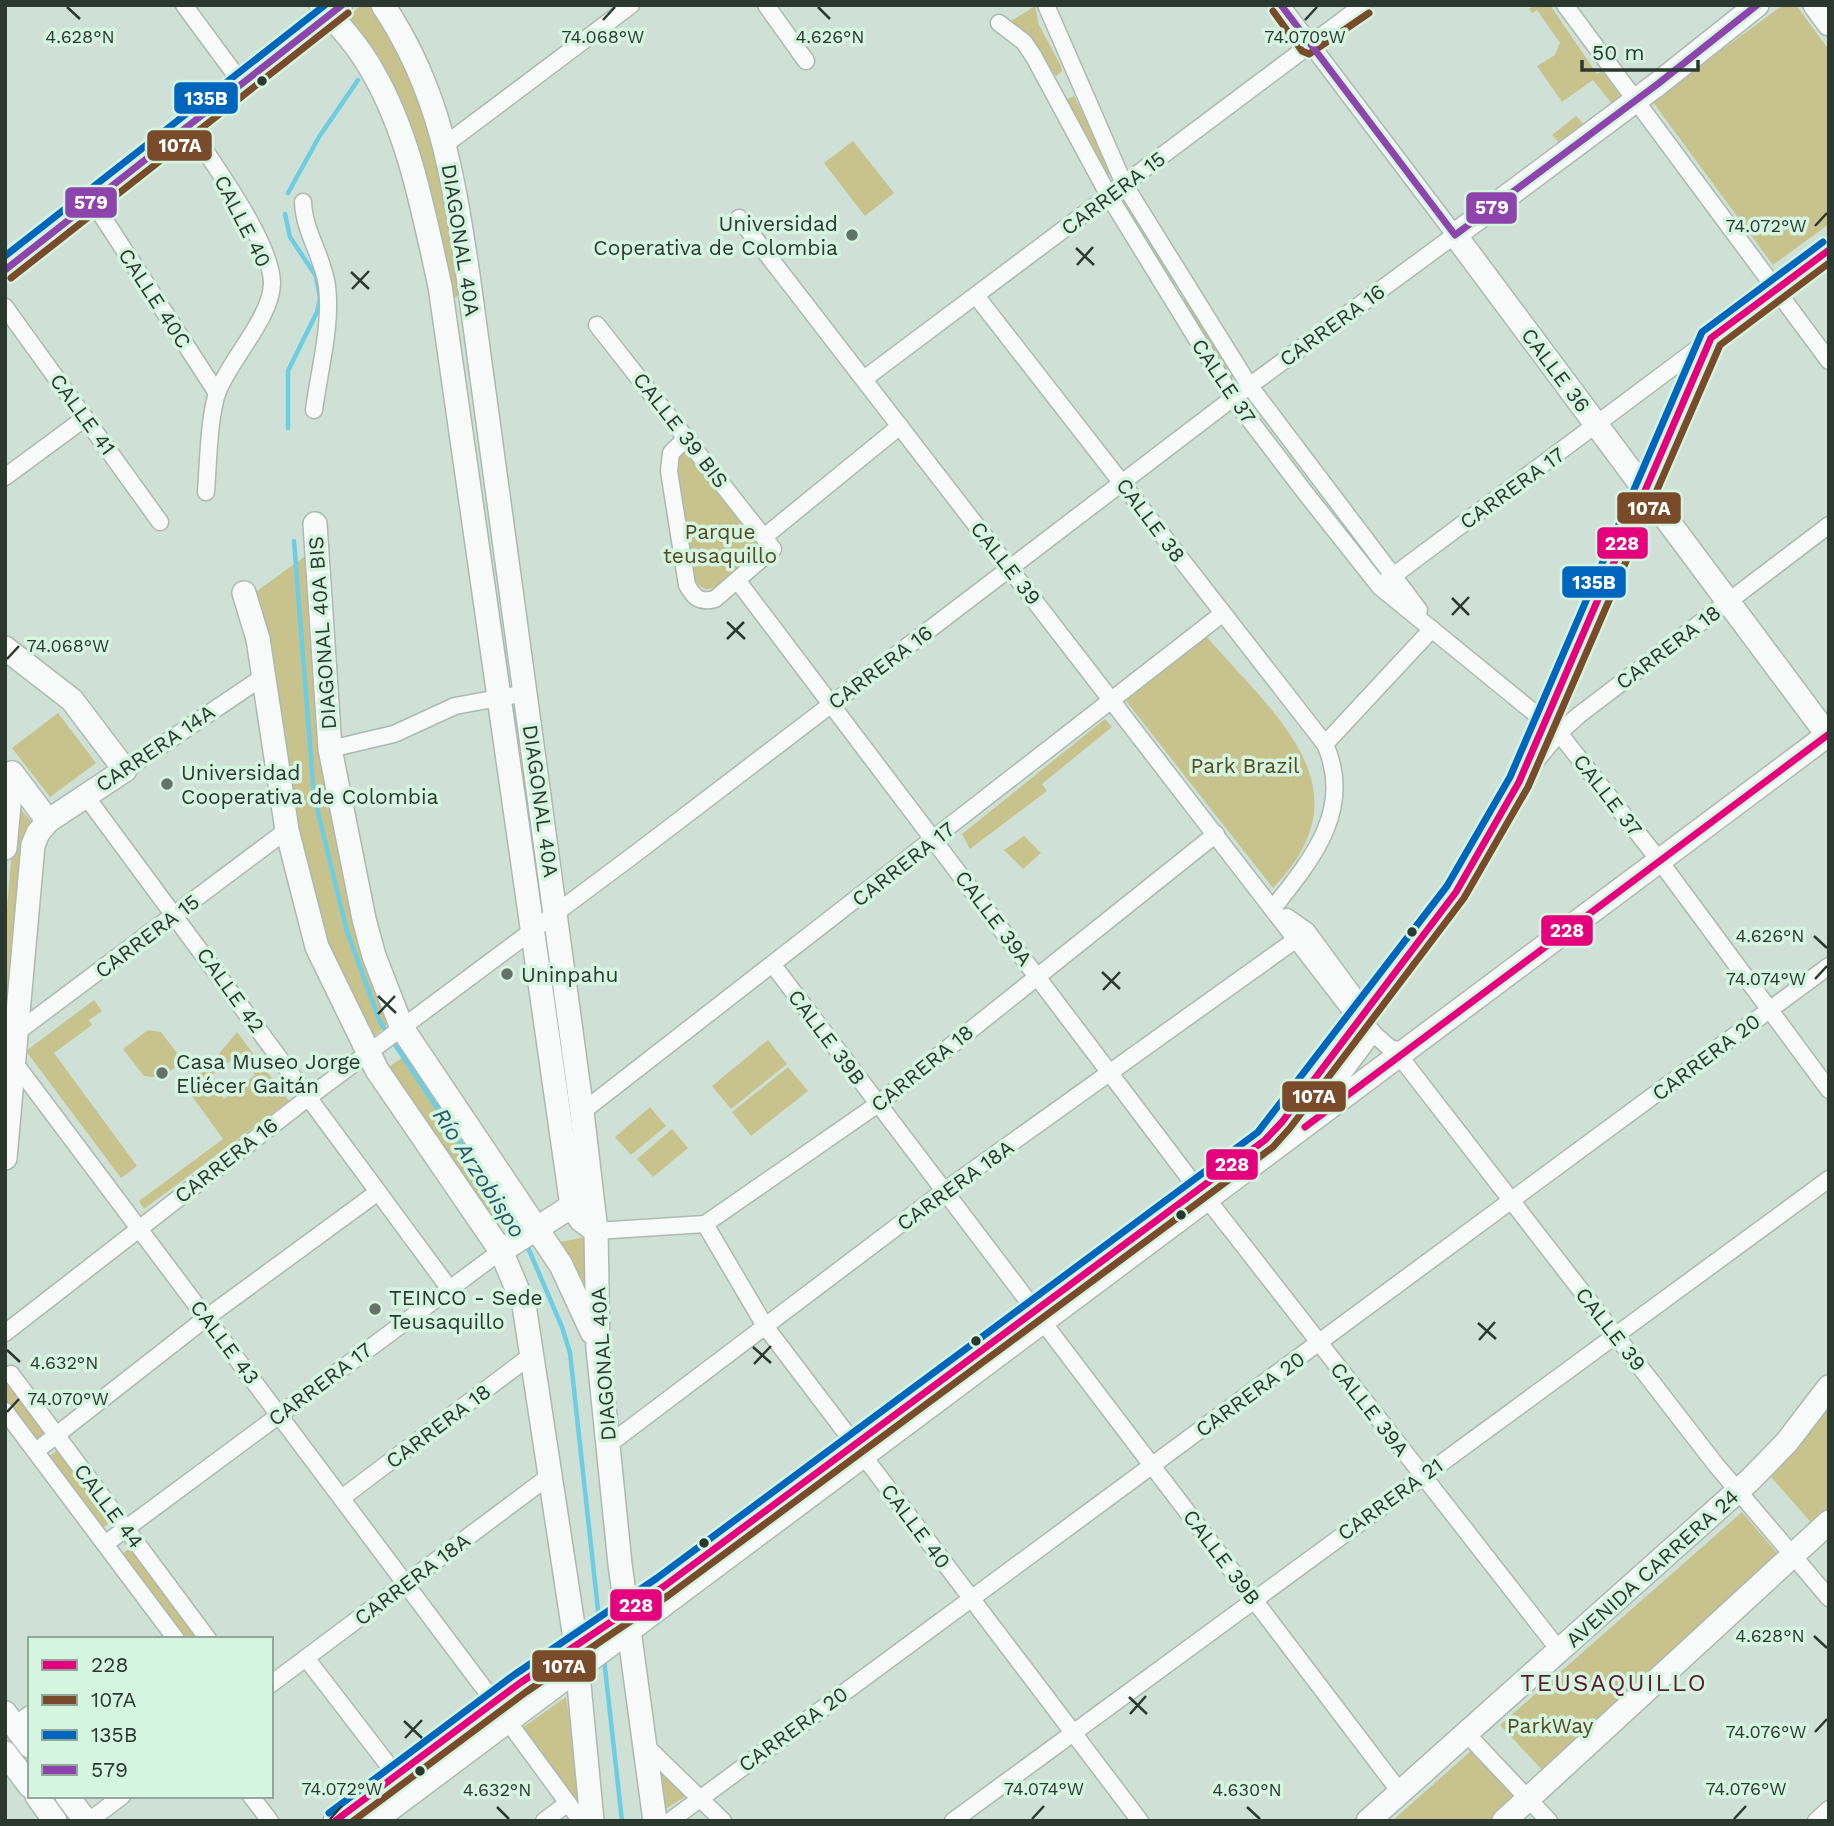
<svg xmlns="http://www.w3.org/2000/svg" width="1834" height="1826" viewBox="0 0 1834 1826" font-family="'Work Sans',sans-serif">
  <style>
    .green { fill: #c8c38c; fill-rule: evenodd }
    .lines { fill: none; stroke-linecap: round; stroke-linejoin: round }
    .stream { stroke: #6ccde3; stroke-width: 4.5 }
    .street-casing { stroke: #abb9b1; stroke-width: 19 }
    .secondary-casing { stroke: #abb9b1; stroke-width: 26 }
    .street { stroke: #f8faf9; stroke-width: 16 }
    .secondary { stroke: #f8faf9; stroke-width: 23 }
    .bus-1-casing { stroke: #d5f5e1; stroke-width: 12 }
    .bus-2-casing { stroke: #d5f5e1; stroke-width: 12 }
    .bus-3-casing { stroke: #d5f5e1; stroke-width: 12 }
    .bus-4-casing { stroke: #d5f5e1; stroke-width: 12 }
    .bus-1 { stroke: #e5007d; stroke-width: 7 }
    .bus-2 { stroke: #7a4b2a; stroke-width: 7 }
    .bus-3 { stroke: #0065bd; stroke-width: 7 }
    .bus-4 { stroke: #8e44ad; stroke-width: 7 }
    .ticks { fill: none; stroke: #2b3830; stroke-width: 2.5 }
    .bus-dot { fill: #2b3830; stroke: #d5f5e1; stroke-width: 2.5 }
    .poi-dot { fill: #64736a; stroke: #d5f5e1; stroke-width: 2.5 }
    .labels { text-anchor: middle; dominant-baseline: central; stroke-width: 7; stroke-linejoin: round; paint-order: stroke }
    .street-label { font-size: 21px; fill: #2b3830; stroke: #d5f5e1 }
    .poi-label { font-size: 21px; fill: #2b3830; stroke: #d5f5e1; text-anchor: start }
    .park-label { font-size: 21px; fill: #554a21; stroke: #d5f5e1 }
    .water-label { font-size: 23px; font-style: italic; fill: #265a6a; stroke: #d5f5e1 }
    .quarter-label { font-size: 24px; letter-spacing: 2px; fill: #5b1831; stroke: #d5f5e1 }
    .ticks-label { font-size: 18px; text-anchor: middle; fill: #2b3830; stroke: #d5f5e1; stroke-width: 7; stroke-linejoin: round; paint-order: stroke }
    .line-badge { stroke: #d5f5e1; stroke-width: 2.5 }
    .badge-label { font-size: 19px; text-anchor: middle; font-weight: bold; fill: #fff }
  </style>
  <rect width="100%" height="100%" fill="#cfe1d6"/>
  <!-- green -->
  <g class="green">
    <polygon points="361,5 373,5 396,40 428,117 463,292 452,300 346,19"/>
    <polygon points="1535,5 1550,5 1597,74 1602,71 1626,103 1565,149 1552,135 1576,116 1584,125 1612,104 1593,80 1562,102 1537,66 1555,55 1560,43 1537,10 1532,13 1529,9"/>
    <polygon points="1783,5 1796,5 1829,50 1829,224 1773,265 1652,101"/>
    <polygon points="1035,6 1039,25 1061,66 1062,71 1056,76 1025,33 1011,21"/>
    <polygon points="1074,96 1113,171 1105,177 1065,100"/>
    <polygon points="853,141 894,193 865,216 824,163"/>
    <polygon points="1132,211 1177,283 1175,285 1128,214"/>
    <polygon points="1184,299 1187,299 1236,374 1229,380 1182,302"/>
    <path d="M688 446 759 547 755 553 715 587C706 592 699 588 695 579L677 466 680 453Z"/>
    <polygon points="308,554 320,737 390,1022 370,1040 326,955 305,879 253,594"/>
    <path d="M1206 636C1273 714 1371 788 1273 888L1126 701Z"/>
    <polygon points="58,713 96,763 50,797 12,748"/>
    <polygon points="1105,719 1112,727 1042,784 1047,791 970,849 962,834"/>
    <polygon points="16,804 31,821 12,1016 5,1015 5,931"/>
    <polygon points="1024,836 1041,853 1023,869 1004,850"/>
    <polygon points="94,1000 102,1011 89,1020 92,1025 54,1053 137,1166 121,1178 26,1051"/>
    <polygon points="148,1030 161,1032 183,1061 161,1078 144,1076 123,1049"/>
    <path d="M237 1032 289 1101 144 1209 139 1201 223 1139 184 1085 207 1068ZM239 1054 255 1075 224 1099 208 1078Z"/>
    <polygon points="768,1040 787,1064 731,1109 712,1086"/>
    <polygon points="409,1053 518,1215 495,1230 386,1069"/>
    <polygon points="788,1067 808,1091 751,1136 732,1112"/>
    <polygon points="650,1107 666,1126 631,1155 615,1137"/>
    <polygon points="672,1129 688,1148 653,1177 637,1159"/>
    <polygon points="585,1237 587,1283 585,1284 560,1248 561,1242"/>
    <polygon points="7,1378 50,1433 36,1443 5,1403"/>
    <polygon points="1829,1406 1829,1511 1815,1527 1771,1477"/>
    <polygon points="59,1449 113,1520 99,1531 45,1459"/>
    <polygon points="1742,1512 1782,1559 1545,1773 1500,1725"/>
    <polygon points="131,1547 199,1639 182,1639 120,1556"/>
    <polygon points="566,1697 585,1813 522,1728"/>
    <polygon points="1473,1749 1518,1797 1491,1821 1392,1821"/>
    <polygon points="657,1767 686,1796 664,1810"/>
  </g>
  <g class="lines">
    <!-- stream -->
    <g class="stream">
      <polyline points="288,193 319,137 358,80"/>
      <polyline points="285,214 290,237 316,276 320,298 317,312 288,371 288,428"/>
      <polyline points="294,541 314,796 347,931 380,1022 520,1233"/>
      <polyline points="526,1243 562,1327 570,1353 599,1619"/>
      <polyline points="604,1659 622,1821"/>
    </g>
    <defs>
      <g id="street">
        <polyline points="184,5 243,85"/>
        <polyline points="766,5 806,61"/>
        <polyline points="1046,5 1124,184 1249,385 1419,610"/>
        <polyline points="1565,5 1829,361"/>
        <polyline points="999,23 1024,42 1034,57 1109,196 1233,398 1307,495 1380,587 1559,733 1659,860 1829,1090"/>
        <path d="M190 127C213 165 270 239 272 282 273 315 230 360 218 391 209 413 208 466 206 492"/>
        <polyline points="446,144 631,5"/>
        <polyline points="93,202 217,393"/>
        <path d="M303 202C304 232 323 256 327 286 332 325 319 371 314 410"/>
        <polyline points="739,218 1358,1020 1399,1056"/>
        <path d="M977 297 1325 744C1354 809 1312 859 1274 907"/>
        <polyline points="5,307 160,522"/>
        <path d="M597 325 773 549 715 599C700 603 694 598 687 585L669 471 671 453 687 437"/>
        <polyline points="864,379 1363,5"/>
        <polyline points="5,477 85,418"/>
        <polyline points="764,537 900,426"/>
        <polyline points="737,580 1199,1191"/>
        <polyline points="1385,582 1709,340"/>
        <polyline points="1325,744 1432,629"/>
        <polyline points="330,749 394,734 455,706 526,693"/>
        <polyline points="1532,766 1559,733 1579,715 1829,525"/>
        <polyline points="125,770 263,677"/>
        <polyline points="85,795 449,1288"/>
        <polyline points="1287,917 1307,931 1370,1017"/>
        <polyline points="773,965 1034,1309"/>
        <polyline points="12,1036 287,830"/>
        <polyline points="1394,1049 1716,1465 1829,1598"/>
        <polyline points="11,1058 495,1703"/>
        <polyline points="582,1112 1222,614"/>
        <polyline points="1208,1200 1559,1650"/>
        <polyline points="705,1224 765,1326 1140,1821"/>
        <polyline points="596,1231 705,1224 878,1104 1216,834"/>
        <polyline points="1043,1322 1400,1792"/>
        <polyline points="5,1333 309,1097 635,854 1233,398 1455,235 1281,5"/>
        <polyline points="11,1374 208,1639"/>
        <polyline points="5,1411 176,1639"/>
        <polyline points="608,1445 944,1191 1305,933"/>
        <polyline points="36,1451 206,1318 378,1192"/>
        <polyline points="343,1497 533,1354"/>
        <polyline points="105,1544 501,1251"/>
        <polyline points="306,1658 396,1775"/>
        <polyline points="271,1684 552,1474"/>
        <polyline points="507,1720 581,1821"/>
        <polyline points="14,1725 30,1714"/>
        <polyline points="1466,1733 1549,1821"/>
        <polyline points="645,1745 723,1821"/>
        <polyline points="251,1796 270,1821"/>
        <polyline points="89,1821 122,1796"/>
        <polyline points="544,1821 568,1803"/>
        <polyline points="670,1821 1829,966"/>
        <polyline points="953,1821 1829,1179"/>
        <polyline points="1816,1821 1829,1809"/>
      </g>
      <g id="secondary">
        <path d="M321 5C341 27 360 48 374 74 410 137 424 215 440 286L572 1206 581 1220 596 1231"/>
        <path d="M383 5C440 90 453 176 468 275L582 1112 596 1231 598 1348 620 1564 655 1821"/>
        <polyline points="1757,5 1659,83 1455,235 1829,737"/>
        <polyline points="1815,5 1829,24"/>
        <polyline points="5,270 340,7"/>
        <polyline points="315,524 330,749 364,919 374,956 402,1028 561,1265 592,1332"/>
        <polyline points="244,593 258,639 287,830 317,947 377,1070 501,1251 524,1305 574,1632 592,1821"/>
        <polyline points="5,648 72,700 125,770 48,821 38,833 33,845 5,1158"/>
        <polyline points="12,773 48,821"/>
        <polyline points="5,848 12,773"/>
        <polyline points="1451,904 1519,782 1711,338 1829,250"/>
        <polyline points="1308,1115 1369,1033"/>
        <polyline points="1253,1150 1282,1122 1456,892"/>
        <polyline points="501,1251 572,1206"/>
        <polyline points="5,1713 30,1746"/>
        <polyline points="5,1753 30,1786"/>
        <polyline points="37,1796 55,1821"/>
        <polyline points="67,1796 86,1821"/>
        <polyline points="335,1821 520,1683 685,1570"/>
        <polyline points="374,1821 1829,734"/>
        <polyline points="1368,1821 1750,1480 1787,1442 1829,1387"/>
        <polyline points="1504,1821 1829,1522"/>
      </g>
    </defs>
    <!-- street casing -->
    <use href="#street" class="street-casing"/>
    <!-- secondary casing -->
    <use href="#secondary" class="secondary-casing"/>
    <!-- street -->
    <use href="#street" class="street"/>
    <!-- secondary -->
    <use href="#secondary" class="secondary"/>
    <defs>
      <g id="bus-1">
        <polyline points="1305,1127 1829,734"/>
        <polyline points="335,1821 520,1683 663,1587 1265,1140 1282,1122 1456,892 1519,782 1711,338 1829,250"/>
      </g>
      <g id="bus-2">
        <polyline points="1273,11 1302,51 1309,54 1369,13"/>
        <polyline points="11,278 348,13"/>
        <polyline points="353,1821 526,1692 669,1595 1273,1147 1290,1128 1464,898 1528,787 1720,345 1829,263"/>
      </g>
      <g id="bus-3">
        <polyline points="5,256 325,5"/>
        <polyline points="329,1813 514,1675 657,1578 1258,1132 1447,886 1510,777 1702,332 1823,242"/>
      </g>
      <g id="bus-4">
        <polyline points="1281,5 1455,235 1659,83 1757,5"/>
        <polyline points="5,270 342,5"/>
      </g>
    </defs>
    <!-- bus-1 casing -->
    <use href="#bus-1" class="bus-1-casing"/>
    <!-- bus-2 casing -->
    <use href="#bus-2" class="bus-2-casing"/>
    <!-- bus-3 casing -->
    <use href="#bus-3" class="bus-3-casing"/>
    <!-- bus-4 casing -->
    <use href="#bus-4" class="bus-4-casing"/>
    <!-- bus-1 -->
    <use href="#bus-1" class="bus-1"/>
    <!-- bus-2 -->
    <use href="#bus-2" class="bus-2"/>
    <!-- bus-3 -->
    <use href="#bus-3" class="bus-3"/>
    <!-- bus-4 -->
    <use href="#bus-4" class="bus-4"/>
  </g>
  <!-- ticks -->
  <path class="ticks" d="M67 7 80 19M818 7 830 19M603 20 615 7M1305 20 1317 7M1815 226 1827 213M1076 248 1094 265M1077 265 1093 247M351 272 369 289M352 289 369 271M1452 598 1469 615M1452 615 1469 597M727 622 745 639M727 639 744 622M7 659 19 646M1814 936 1827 948M1102 972 1120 989M1815 979 1827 966M1103 990 1120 972M378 996 396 1013M378 1014 395 996M1478 1323 1496 1339M1479 1340 1495 1322M753 1347 771 1363M7 1350 20 1362M754 1364 771 1346M7 1412 19 1399M1814 1636 1827 1648M1129 1697 1147 1714M1130 1714 1146 1696M404 1721 422 1738M1815 1732 1827 1719M405 1738 422 1720M497 1807 509 1819M1247 1807 1260 1819M330 1819 342 1806M1032 1819 1044 1806M1734 1819 1746 1806"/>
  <!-- markers -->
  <g class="bus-dot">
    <circle cx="262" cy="81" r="6"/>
    <circle cx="1412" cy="932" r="6"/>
    <circle cx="1181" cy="1215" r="6"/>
    <circle cx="976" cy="1341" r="6"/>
    <circle cx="704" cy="1543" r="6"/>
    <circle cx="420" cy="1771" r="6"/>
  </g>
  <g class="poi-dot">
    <circle cx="852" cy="235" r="7"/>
    <circle cx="167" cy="784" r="7"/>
    <circle cx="507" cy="974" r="7"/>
    <circle cx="162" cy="1073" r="7"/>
    <circle cx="375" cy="1309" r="7"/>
  </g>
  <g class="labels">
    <!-- street labels -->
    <g class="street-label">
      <text transform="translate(1113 193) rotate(-37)">CARRERA 15</text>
      <text transform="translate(243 221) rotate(63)">CALLE 40</text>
      <text transform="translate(461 240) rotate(81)">DIAGONAL 40A</text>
      <text transform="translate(155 298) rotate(57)">CALLE 40C</text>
      <text transform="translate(1332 325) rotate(-36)">CARRERA 16</text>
      <text transform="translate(1556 370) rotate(53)">CALLE 36</text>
      <text transform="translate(1224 381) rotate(56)">CALLE 37</text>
      <text transform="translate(83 414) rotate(54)">CALLE 41</text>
      <text transform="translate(681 430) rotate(52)">CALLE 39 BIS</text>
      <text transform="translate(1512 488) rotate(-36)">CARRERA 17</text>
      <text transform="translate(1151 520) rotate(53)">CALLE 38</text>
      <text transform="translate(1006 563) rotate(52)">CALLE 39</text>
      <text transform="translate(322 633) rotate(-94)">DIAGONAL 40A BIS</text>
      <text transform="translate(1668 647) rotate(-37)">CARRERA 18</text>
      <text transform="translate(880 667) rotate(-37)">CARRERA 16</text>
      <text transform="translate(155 748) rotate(-34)">CARRERA 14A</text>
      <text transform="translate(1608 795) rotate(52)">CALLE 37</text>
      <text transform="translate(541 801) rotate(82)">DIAGONAL 40A</text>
      <text transform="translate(903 864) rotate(-38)">CARRERA 17</text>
      <text transform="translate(994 918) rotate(53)">CALLE 39A</text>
      <text transform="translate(147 936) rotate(-37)">CARRERA 15</text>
      <text transform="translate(231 990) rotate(54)">CALLE 42</text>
      <text transform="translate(827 1037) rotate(53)">CALLE 39B</text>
      <text transform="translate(1706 1057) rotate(-37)">CARRERA 20</text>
      <text transform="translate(922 1068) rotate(-39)">CARRERA 18</text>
      <text transform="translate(226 1160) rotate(-38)">CARRERA 16</text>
      <text transform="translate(955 1185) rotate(-36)">CARRERA 18A</text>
      <text transform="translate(1611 1329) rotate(52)">CALLE 39</text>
      <text transform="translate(225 1342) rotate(53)">CALLE 43</text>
      <text transform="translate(603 1364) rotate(-94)">DIAGONAL 40A</text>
      <text transform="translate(320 1384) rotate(-37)">CARRERA 17</text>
      <text transform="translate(1250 1394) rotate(-36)">CARRERA 20</text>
      <text transform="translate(1370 1409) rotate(52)">CALLE 39A</text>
      <text transform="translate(438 1426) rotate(-37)">CARRERA 18</text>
      <text transform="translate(1390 1499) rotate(-36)">CARRERA 21</text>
      <text transform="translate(109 1506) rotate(53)">CALLE 44</text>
      <text transform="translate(916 1526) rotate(53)">CALLE 40</text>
      <text transform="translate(1222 1557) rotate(53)">CALLE 39B</text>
      <text transform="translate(1652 1568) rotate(-42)">AVENIDA CARRERA 24</text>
      <text transform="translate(412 1579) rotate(-37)">CARRERA 18A</text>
      <text transform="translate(793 1729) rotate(-36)">CARRERA 20</text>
    </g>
    <!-- poi labels -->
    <g class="poi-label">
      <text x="838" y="223" text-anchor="end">Universidad<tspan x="838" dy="24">Coperativa de Colombia</tspan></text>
      <text x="181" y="772">Universidad<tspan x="181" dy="24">Cooperativa de Colombia</tspan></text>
      <text x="521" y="974">Uninpahu</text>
      <text x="176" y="1061">Casa Museo Jorge<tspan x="176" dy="24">Eliécer Gaitán</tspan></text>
      <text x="389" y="1297">TEINCO - Sede<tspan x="389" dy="24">Teusaquillo</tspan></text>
    </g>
    <!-- park labels -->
    <g class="park-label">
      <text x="720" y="531">Parque<tspan x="720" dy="24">teusaquillo</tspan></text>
      <text x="1245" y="765">Park Brazil</text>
      <text x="1550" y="1725">ParkWay</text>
    </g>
    <!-- water labels -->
    <g class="water-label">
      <text transform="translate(479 1173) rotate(57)">Río Arzobispo</text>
    </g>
    <!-- quarter labels -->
    <g class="quarter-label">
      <text x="1614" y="1683">TEUSAQUILLO</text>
    </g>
  </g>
  <g class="ticks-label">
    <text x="80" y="43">4.628°N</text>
    <text x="830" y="43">4.626°N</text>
    <text x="603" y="43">74.068°W</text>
    <text x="1305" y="43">74.070°W</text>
    <text x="1766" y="232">74.072°W</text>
    <text x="68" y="652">74.068°W</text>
    <text x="1770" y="942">4.626°N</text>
    <text x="1766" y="985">74.074°W</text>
    <text x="64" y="1369">4.632°N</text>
    <text x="68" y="1405">74.070°W</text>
    <text x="1770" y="1642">4.628°N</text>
    <text x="1766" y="1738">74.076°W</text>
    <text x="342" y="1795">74.072°W</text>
    <text x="1044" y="1795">74.074°W</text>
    <text x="1746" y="1795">74.076°W</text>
    <text x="497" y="1796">4.632°N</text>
    <text x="1247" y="1796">4.630°N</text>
  </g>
  <g class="line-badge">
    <rect x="173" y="81" width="66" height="34" rx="7" fill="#0065bd"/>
    <rect x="146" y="129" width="67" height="33" rx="7" fill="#7a4b2a"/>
    <rect x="64" y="186" width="54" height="33" rx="7" fill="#8e44ad"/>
    <rect x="1465" y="191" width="53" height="34" rx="7" fill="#8e44ad"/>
    <rect x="1616" y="491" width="66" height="34" rx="7" fill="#7a4b2a"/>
    <rect x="1596" y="526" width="53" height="34" rx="7" fill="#e5007d"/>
    <rect x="1561" y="565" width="66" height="34" rx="7" fill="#0065bd"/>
    <rect x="1540" y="914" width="54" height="33" rx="7" fill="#e5007d"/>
    <rect x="1281" y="1080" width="66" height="33" rx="7" fill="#7a4b2a"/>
    <rect x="1205" y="1148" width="54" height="33" rx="7" fill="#e5007d"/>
    <rect x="609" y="1588" width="54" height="34" rx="7" fill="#e5007d"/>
    <rect x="531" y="1649" width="66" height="34" rx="7" fill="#7a4b2a"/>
  </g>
  <g class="badge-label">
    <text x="206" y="105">135B</text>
    <text x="180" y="152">107A</text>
    <text x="91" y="209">579</text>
    <text x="1492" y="214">579</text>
    <text x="1649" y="515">107A</text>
    <text x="1622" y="550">228</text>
    <text x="1594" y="589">135B</text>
    <text x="1567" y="937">228</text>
    <text x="1314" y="1103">107A</text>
    <text x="1232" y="1171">228</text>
    <text x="636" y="1612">228</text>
    <text x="564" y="1673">107A</text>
  </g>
  <!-- border -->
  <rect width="1834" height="1826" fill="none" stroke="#2b3830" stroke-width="14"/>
  <!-- legend -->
  <rect x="28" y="1637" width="245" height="161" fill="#d5f5e1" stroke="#91a99a" stroke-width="2"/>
  <rect x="42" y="1660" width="35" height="10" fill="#e5007d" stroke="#91a99a" stroke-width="2"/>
  <text x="91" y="1672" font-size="21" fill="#2b3830">228</text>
  <rect x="42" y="1695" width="35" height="10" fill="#7a4b2a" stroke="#91a99a" stroke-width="2"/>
  <text x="91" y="1707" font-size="21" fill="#2b3830">107A</text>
  <rect x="42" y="1730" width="35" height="10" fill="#0065bd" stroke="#91a99a" stroke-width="2"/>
  <text x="91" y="1742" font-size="21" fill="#2b3830">135B</text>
  <rect x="42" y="1765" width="35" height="10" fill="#8e44ad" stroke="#91a99a" stroke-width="2"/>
  <text x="91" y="1777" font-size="21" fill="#2b3830">579</text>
  <!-- scale -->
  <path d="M1582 60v10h116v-10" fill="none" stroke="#2b3830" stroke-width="3.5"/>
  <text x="1592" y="60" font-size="21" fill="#2b3830" stroke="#d5f5e1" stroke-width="5" paint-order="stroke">50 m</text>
</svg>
